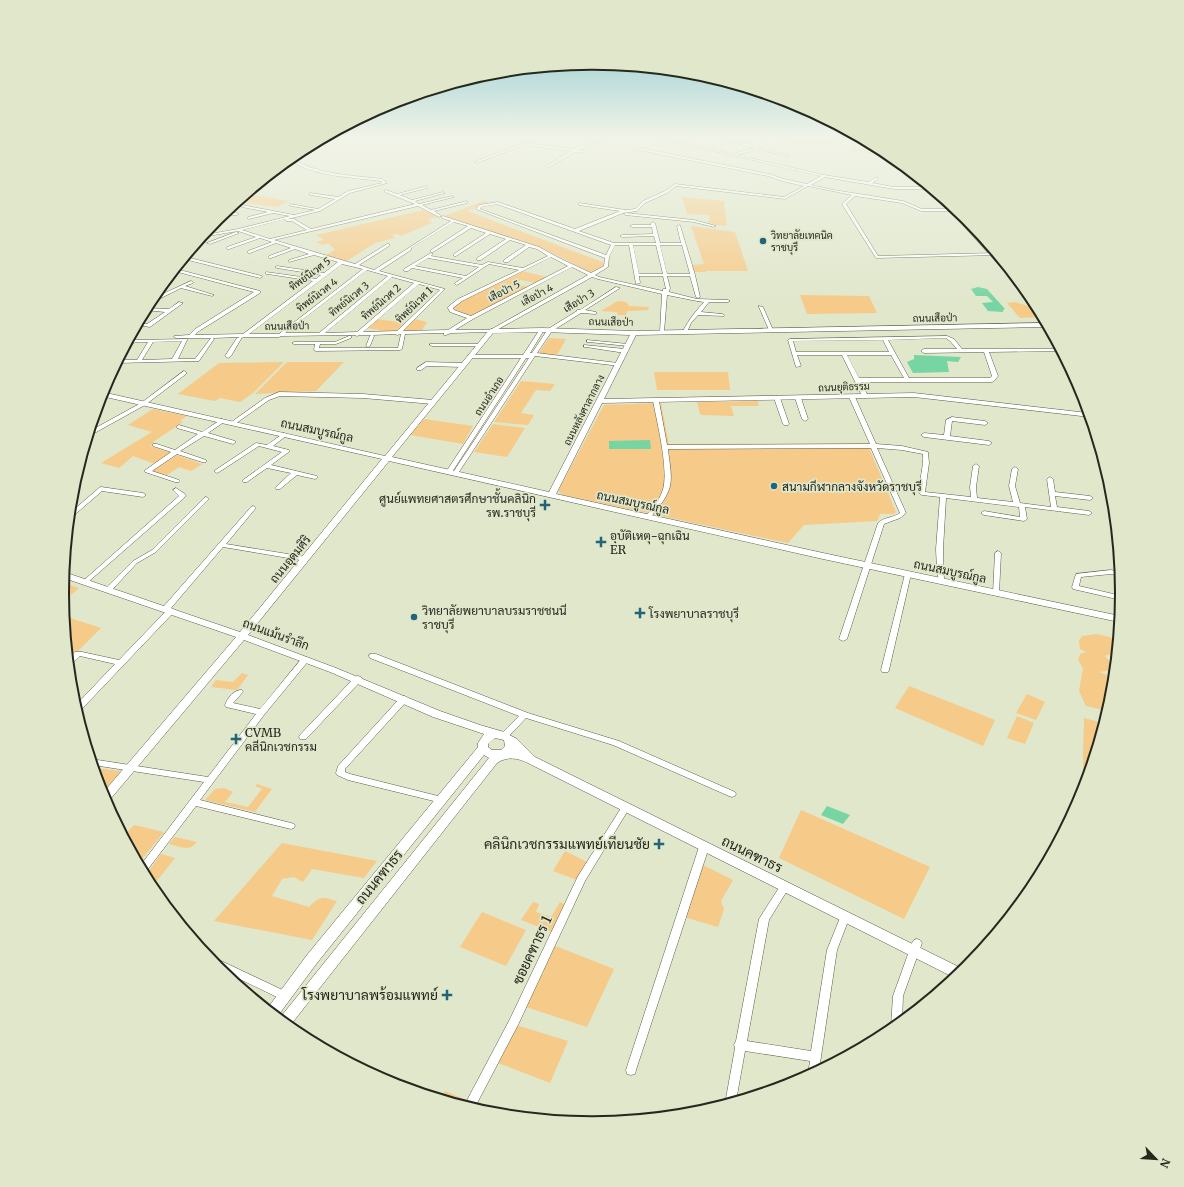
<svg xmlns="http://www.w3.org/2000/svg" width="1184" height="1187" viewBox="0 0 1184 1187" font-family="Merriweather,Sarabun,serif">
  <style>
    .green { fill: #f6ca88 }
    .water { fill: #77d4a3 }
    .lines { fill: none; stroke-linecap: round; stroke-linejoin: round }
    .minor-casing { stroke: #5a5f47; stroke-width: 1 }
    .tertiary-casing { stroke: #5a5f47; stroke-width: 1 }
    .secondary-casing { stroke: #5a5f47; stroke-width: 2 }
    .minor { fill: #fff; fill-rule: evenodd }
    .tertiary { fill: #fff; fill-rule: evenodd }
    .secondary { fill: #fff; fill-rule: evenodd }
    .poi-dot { fill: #236478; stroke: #e0e7cb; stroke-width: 1.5 }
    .labels { text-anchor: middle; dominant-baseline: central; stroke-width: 3.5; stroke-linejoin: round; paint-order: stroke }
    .far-poi-label { font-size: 10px; fill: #26281e; stroke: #e0e7cb; text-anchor: start }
    .far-street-label { font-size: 10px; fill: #26281e; stroke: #e0e7cb }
    .street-label { font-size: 12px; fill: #26281e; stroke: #e0e7cb }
    .poi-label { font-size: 12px; fill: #26281e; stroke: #e0e7cb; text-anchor: start }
    .near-poi-label { font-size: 14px; fill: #26281e; stroke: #e0e7cb; text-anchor: end }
    .near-street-label { font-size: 14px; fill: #26281e; stroke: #e0e7cb }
    .rim { fill: none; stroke: #26281e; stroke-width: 2 }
  </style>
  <rect width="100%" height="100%" fill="#e0e7cb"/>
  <!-- green -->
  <g class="green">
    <polygon points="777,137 854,137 859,142 797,143 773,141"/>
    <polygon points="851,149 878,149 886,154 855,154"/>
    <polygon points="253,195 289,201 277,207 238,202 245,196"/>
    <polygon points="682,197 724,201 727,226 708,224 710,215 687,214"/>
    <polygon points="484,201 490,203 467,211 605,263 598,270 592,273 542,248 444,216"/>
    <polygon points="423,210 438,217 428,219 432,223 401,236 398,234 392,235 395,238 375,243 345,262 324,256 335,250 329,244 332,243 322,245 316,242 324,240 316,235"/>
    <polygon points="691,226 735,232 748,271 706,271 705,266 706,272 694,272 692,265 704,264"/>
    <polygon points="522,271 547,277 535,283 521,280 515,284 528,287 471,316 452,308 462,300"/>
    <polygon points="800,295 869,296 877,313 807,314"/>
    <polygon points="618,301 626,302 629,306 649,307 648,310 627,311 626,315 618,315 617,312 601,311"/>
    <polygon points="1015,302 1031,307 1041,317 1020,318 1007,303"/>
    <polygon points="377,319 404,323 394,333 377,333 380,330 367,328"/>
    <polygon points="415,319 427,322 421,332 400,332"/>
    <polygon points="549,338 566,339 557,355 538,354"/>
    <polygon points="284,362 253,393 240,402 220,398 215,401 178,394 219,363"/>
    <polygon points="287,362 344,362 316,391 255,394"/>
    <polygon points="654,372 728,372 730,390 657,390"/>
    <polygon points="521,381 555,384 550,391 536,390 521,413 534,415 528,425 494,422"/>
    <polygon points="758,401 759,406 731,406 734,416 702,415 700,414 697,402"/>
    <polygon points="661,403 669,444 867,443 896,512 894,514 880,514 877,521 804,525 788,543 563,495 558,491 604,405"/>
    <polygon points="153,409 187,416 180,421 183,422 153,442 155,443 150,446 172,453 155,464 133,456 119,468 101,463 152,432 128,425"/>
    <polygon points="424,419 473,426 463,444 410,435"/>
    <polygon points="493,424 525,428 507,457 474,452"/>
    <polygon points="177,455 202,464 191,471 179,467 167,475 152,471"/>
    <polygon points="63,583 79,588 63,602"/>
    <polygon points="64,616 101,628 77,652 68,651"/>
    <polygon points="1096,634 1110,637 1117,642 1116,652 1105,656 1111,663 1112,670 1099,672 1107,675 1113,680 1113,689 1106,702 1110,703 1108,711 1086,706 1079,691 1083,668 1078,660 1080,654 1086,652 1080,649 1079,641 1082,636"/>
    <polygon points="242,673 248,675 237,690 211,687 216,680 233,682"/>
    <polygon points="909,686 995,720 983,746 895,708"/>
    <polygon points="1027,694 1045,702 1036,720 1016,713"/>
    <polygon points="1017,716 1034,723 1025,744 1007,738"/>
    <polygon points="1084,718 1099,722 1100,733 1094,735 1099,738 1084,789 1083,758"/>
    <polygon points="94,768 121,771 102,794"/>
    <polygon points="257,784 272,789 255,812 205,800 215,789 224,788 233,792 225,802 248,807 262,789 255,786"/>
    <polygon points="801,810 930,867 904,919 779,858"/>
    <polygon points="134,825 164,832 138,864 124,836"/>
    <path d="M175 837 197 842C189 852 181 847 169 844Z"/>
    <path d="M282 843 377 861 364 878 312 869 303 882 294 877 282 879 272 896 309 907C320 895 323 897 337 901L312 940 214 921Z"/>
    <polygon points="565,851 587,862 577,880 553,871"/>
    <polygon points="161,854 175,858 156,882 147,880 145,876"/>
    <polygon points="701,864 733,880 721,901 724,909 718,927 684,917"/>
    <polygon points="533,902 539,904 536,912 551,917 560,902 565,905 552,932 521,920"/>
    <polygon points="482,912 526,930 506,966 460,947"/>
    <polygon points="553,945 614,969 587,1027 523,1006 529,996 532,995 538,980 544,972 543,970 547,959 550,958 553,951 552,948"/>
    <polygon points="516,1025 568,1041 550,1083 498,1063"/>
    <polygon points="445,1091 469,1101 466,1106 441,1099"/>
  </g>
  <!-- water -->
  <g class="water">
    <polygon points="978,287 987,289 1005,309 1003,310 1003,312 988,311 982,303 993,302 987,296 976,296 971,289"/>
    <polygon points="914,355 961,357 958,362 947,361 949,372 913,373 907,362 914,359"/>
    <polygon points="650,440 651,449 609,449 609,441"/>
    <polygon points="827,806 850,815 843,824 821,815"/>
  </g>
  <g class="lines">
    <defs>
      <g id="minor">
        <polygon points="604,137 608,137 578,150 587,151 587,153 575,152 547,168 546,166 571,151 524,145 477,163 474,162 524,143 574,149"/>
        <path d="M652 137H656L683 143V141L700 137V138L684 143 824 175 868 182 877 177 878 179 872 183 894 187H928L930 189H894L825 177 811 185 834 190 903 201 922 209H952L954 210 952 211H921L902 203 855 196 846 204 878 256 995 253 997 255 876 258 842 204 852 195 808 186 785 199 676 186 667 193 645 203 637 211 623 213 579 231 614 243H656L654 236 622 237 620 236 622 235 653 234 652 227H632L630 226 632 225H651V223L653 222 655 223 660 243H681L677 226 680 225 695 275 700 297 698 298 696 297 690 276H667L670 288 669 292 697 299 728 300 730 301 728 302H709L701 312 722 314 724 315V316L698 315 691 323 687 332 683 331C689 319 696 311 704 302L697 301 667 295 664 332 662 333 660 332 662 294 598 279 592 277 493 332 451 333 446 335H444V333L405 334 402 349 400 350 316 351 314 350 315 344H294L292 343 294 342H335L349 336H351V338L336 344H320L319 348H398L401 334 397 335 395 334 373 335 374 336 370 346 368 347 366 346 370 336 371 335H360L357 336 355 335 281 336 279 337H245L241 338V339L231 356 228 358 225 356 237 338 240 337 213 338 214 339 199 361 117 363 118 360H137L148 342C135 342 133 340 126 352H123L129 341 135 340 187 339V340L178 359H195L211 338H176L174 337V336L189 335 195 329 254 292 174 271 176 269 260 291V293L199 331 195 335 243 334 313 281 268 274H266V272L316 279 321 275 277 268 275 267 277 266 324 273 338 262 314 255 289 262V260L309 254 295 249 271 258H269V256L291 248 276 243 250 253H248V251L272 242 260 238 229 249H227V247L256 237 238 231 202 237 204 235 238 229 290 216 273 213 249 219 247 218 248 217 268 212 242 207V205L294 215 315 210 291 206 289 205 290 204 318 209 335 199 311 195H310V193L338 197 348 191 382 183 381 181C350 177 316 177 289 160L291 158C318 175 351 175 382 179L387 183 350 193 320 211 288 219H294L311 229 415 204 385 192V190H386L397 194 427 186V188L400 195 412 200 443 192 445 193 415 201 419 204 452 196 454 197 422 205 431 210 467 201V203L434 211 440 215 441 216 439 217 418 206 274 240 355 264 387 244H389V246L359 265 374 270 451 221 442 218 441 217 443 216 539 247 559 258 591 273 604 266 605 258 476 209 479 205 498 202 575 229 620 211 579 205V203L626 210 635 209 643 201 665 191 675 184 784 197 804 186 782 181 768 176 634 149 635 147 769 174 784 179 807 184 821 176ZM497 204 611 245 606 255 480 209 481 207ZM285 219 286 221H292L307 230 270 239 242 230ZM454 222 468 226 431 250V252H433L471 228 486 233 454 254V256H456L490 234 506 239 477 258V260H481L510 240 526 245 504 260V262H508L529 247 537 249 548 256 523 268 488 262 482 265 431 256 433 254 431 253 404 269V271H408L412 268 463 278 455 283V284L457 285 489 264 519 270 458 299 448 307V308L450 312 467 318 448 330 403 331 445 289 379 271 411 250V248ZM615 245H629L636 284 640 283 639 276H663L666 289H663V291L599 277 595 275 608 267 609 257ZM633 245H656L663 274H639ZM660 245H682L690 274H667ZM551 257 568 266 471 316 454 310 453 308 462 301ZM428 258 479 267 466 276 415 266ZM342 264 363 269 279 334H249ZM572 267 588 275 490 330H455L473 319ZM367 270 388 276 319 333H285ZM392 277 414 283 357 332 325 333ZM419 284 440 290 397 331 363 332ZM182 341 172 359 142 360 153 342Z"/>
        <polygon points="729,137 732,137 729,140 745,144 751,137 753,137 748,144 754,146 764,137 766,137 757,147 790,156 788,157 759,149 736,155 736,153 755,148 726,141"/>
        <polygon points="311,145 314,148 313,149 311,149 309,147"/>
        <polygon points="224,213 237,213 239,214 237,215 222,215"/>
        <polygon points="626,213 694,220 716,226 714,227 694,222 625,215 624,214"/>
        <polygon points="236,232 239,233 210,244 207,243"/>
        <polygon points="186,257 262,276 262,277 260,278 184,259"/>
        <polygon points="191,281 193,282 193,283 185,286 214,295 212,296 181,288 161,298 153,297 155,295 158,296"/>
        <polygon points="616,287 620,288 585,310 596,312 596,314 581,313 552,331 537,353 618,363 620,364 620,366 535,356 457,475 453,475 452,474 529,358 526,358 452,472 451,473 447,473 446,472 521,358 470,358 468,357 468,355 523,355 540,329 544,329 544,330 530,353 532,353 548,329 577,311 577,310 580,310"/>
        <polygon points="179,302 183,303 150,327 137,325 139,323 147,324 165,312 145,310 147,308 169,309"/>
        <polygon points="759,306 763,307 773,330 773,331 769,330 759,307"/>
        <path d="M947 336 954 339 962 349H1059L1061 351 989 352 998 376 994 381 992 382H861L868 396 865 398 862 396 842 355H797L801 366 796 367 788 340 790 339ZM946 338 950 341 957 349H924L921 351 924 353 984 352 992 376 990 378H909L888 340ZM883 340 889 352H796L793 341ZM847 355H891L904 378H859Z"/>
        <polygon points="587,340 628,344 630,345 628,346 589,342 587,342"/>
        <polygon points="430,344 478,344 480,345 478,346 432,346 430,345"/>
        <polygon points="584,345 625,349 628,351 625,353 586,347 584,347"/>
        <polygon points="426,362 463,363 466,365 463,367 427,366 421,370 417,370 417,368"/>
        <polygon points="184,371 186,372 186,374 145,405 89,436 90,431 141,403"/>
        <polygon points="279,392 363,394 433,400 436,402 433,404 363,398 280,396 269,400 235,424 233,425 230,423 265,398"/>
        <path d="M852 395 855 397 876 444 902 446 928 452 929 463 925 492 971 497 970 487 973 466 976 464 979 466 976 487 977 498 1013 502 1009 486 1012 469 1015 467 1018 469 1015 486 1020 503 1051 507 1047 479 1050 477 1053 479 1055 492 1090 496 1093 498 1090 500 1055 496 1057 507 1089 511 1092 513 1089 515 1025 507 1027 519 1024 521 984 515 981 513 984 511 1020 517 1019 507 946 498 943 549 944 581 943 582H939L937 570 936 549 940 497 922 495 919 493C919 480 924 467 923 454L902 450 877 448 906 513 900 518 884 524 847 639 843 641 839 639 878 523C884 517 893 518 900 513L871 448 668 449C669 462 674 480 668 492 664 502 656 510 650 518H646L645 517C651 509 659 501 662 492 670 474 657 422 653 401L654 400 656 399 659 401 667 445 870 444 849 397Z"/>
        <polygon points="777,396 780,398 789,424 788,425 784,425 783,424 774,398"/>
        <polygon points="798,396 801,398 808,419 807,420 805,421 802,419 795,398"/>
        <polygon points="952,417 985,421 988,423 985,425 952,421 950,436 989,441 992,443 989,445 924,437 921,435 924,433 944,435 946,420"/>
        <polygon points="222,419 225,421 224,422 208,433 235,441 235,443 233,444 204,436 180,451 206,460 206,462 202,462 177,454 152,471 179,480 180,481 179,482 175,482 145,472 144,471 171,452 153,446 153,444 157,444 175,450 198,434 177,428 177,426 179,425 202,432"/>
        <polygon points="284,433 287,435 286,436 273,446 289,450 290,451 271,465 317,476 318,477 317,478 315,479 297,475 280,489 276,489 275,488 276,487 291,473 267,468 247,482 243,482 242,481 243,480 282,452 259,446 219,472 217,473 214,471 256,443 267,445"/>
        <polygon points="101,487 143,493 146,495 143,497 102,491 72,517 69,518 70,513 99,488"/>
        <polygon points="176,488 185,494 186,495 184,498 87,583 83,583 82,582 83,581 179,496 173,490"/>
        <polygon points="206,497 208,498 209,499 156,552 137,563 111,591 107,591 106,589 107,587 133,561 152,550 204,498"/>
        <polygon points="253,506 255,507 256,508 255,509 226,544 306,557 309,559 308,560 306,561 223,547 171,608 175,610 174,612 79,712 77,713 75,706 115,664 80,656 72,664 69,665 68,658 75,652 82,652 119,660 167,610 163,608 164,606 251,507"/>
        <polygon points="998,551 1001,553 999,593 996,595 993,593 995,553"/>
        <polygon points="1111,570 1120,572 1120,576 1111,574 1081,577 1079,586 1122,596 1121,600 1073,589 1072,587 1076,574"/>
        <polygon points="908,572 911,574 889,670 888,672 882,672 881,670 905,574"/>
        <polygon points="370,654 376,654 528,713 619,741 735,792 736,794 735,796 732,797 729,796 613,745 526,718 508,737 502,737 501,735 502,733 519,716 370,658 369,656"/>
        <path d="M303 657H306L310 659 264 715 200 800 291 823 294 824 295 826 294 828 291 829 196 806 145 873H143L140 866 204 782 93 765 91 759 208 777 256 714 226 707 225 705C227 698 235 689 242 690L243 692 233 703 260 709Z"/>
        <polygon points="358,676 361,677 362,679 361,681 306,739 300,739 299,737 300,735 355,677"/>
        <polygon points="404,696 407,697 408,699 407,701 345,769 345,772 350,774 442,797 445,798 446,800 445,802 442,803 348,780 337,775 336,773 338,766 401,697"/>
        <polygon points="626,804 629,805 630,807 585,881 518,1025 474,1109 464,1106 510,1019 578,876 623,805"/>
        <polygon points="704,843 707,844 709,847 636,1070 635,1074 631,1075 627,1074 626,1070 699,847 701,844"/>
        <polygon points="785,882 788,883 790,886 769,920 747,1041 811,1051 827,950 842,913 845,912 848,913 850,916 837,950 819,1070 808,1076 808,1074 810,1061 745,1051 736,1101 725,1104 735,1048 734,1045 736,1041 759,919 782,883"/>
        <polygon points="917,939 920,940 922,943 903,996 902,1022 892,1029 891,1026 893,996 912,943 914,940"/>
        <polygon points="215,958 289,993 290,996 289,999 285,1001 281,999 217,968 210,960"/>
      </g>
      <path id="tertiary" d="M1046 323 1047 327 636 335 604 399 914 393 1088 413 1090 417 914 397 602 403 556 494 823 553 1120 616 1119 622 823 559 389 461 248 635 336 668 440 711 480 725 504 732 517 739 535 757 965 970 955 978 528 763C518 758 507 756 497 763L289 1027 279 1019 489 758 484 755 317 963 277 1017 267 1009 307 955 478 747V743L484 734 433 717 330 672 244 640 108 802 106 803 102 794 236 637 64 578V572L240 632 382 459 101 396 102 392 385 456 489 330 491 329 542 328 634 331ZM542 332 630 335 549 492 392 457 493 333ZM495 738 504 740 505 746 501 750H492L488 747V744Z"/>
      <path id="secondary" d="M940 197C971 223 997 255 1022 287L1019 286 940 199Z"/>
    </defs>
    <!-- minor casing -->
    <use href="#minor" class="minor-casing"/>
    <!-- tertiary casing -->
    <use href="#tertiary" class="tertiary-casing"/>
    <!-- secondary casing -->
    <use href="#secondary" class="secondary-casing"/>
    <!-- minor -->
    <use href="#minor" class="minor"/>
    <!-- tertiary -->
    <use href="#tertiary" class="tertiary"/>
    <!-- secondary -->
    <use href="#secondary" class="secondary"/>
  </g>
  <!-- sky -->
  <linearGradient id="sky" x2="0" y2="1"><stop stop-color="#7bc1cc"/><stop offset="0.45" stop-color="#f1f4e8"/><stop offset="1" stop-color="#f1f4e8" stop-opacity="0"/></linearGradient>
  <rect width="1184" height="303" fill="url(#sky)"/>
  <!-- markers -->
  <g class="poi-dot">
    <circle cx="763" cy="241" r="4"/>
    <circle cx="774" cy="486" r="4"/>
    <path d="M543 499h4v4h4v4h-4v4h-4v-4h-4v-4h4z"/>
    <path d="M599 536h4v4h4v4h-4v4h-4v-4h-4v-4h4z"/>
    <path d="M638 607h4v4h4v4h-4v4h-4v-4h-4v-4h4z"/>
    <circle cx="414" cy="617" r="4"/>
    <path d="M234 733h4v4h4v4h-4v4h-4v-4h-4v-4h4z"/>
    <path d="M657 838h4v4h4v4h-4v4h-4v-4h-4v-4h4z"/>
    <path d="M445 989h4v4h4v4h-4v4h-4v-4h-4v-4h4z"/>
  </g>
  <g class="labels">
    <!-- far-poi labels -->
    <g class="far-poi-label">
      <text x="771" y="235">วิทยาลัยเทคนิค<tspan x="771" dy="12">ราชบุรี</tspan></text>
    </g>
    <!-- far-street labels -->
    <g class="far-street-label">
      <text transform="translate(310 274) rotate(-36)">ทิพย์นิเวศ 5</text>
      <text transform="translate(504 291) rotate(-27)">เสือป่า 5</text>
      <text transform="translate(317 295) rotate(-37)">ทิพย์นิเวศ 4</text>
      <text transform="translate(537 295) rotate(-28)">เสือป่า 4</text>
      <text transform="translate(349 299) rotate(-39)">ทิพย์นิเวศ 3</text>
      <text transform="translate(579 301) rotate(-31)">เสือป่า 3</text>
      <text transform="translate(381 302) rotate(-41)">ทิพย์นิเวศ 2</text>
      <text transform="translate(414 305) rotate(-44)">ทิพย์นิเวศ 1</text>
      <text transform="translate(935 318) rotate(-1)">ถนนเสือป่า</text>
      <text transform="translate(611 322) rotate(1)">ถนนเสือป่า</text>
      <text transform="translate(287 326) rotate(-1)">ถนนเสือป่า</text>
      <text transform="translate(844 387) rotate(-2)">ถนนยุติธรรม</text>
      <text transform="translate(489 396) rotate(-57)">ถนนอำเภอ</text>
      <text transform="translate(584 410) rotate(-63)">ถนนหลังศาลากลาง</text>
    </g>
    <!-- street labels -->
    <g class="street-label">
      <text transform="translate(317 430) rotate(12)">ถนนสมบูรณ์กูล</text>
      <text transform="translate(633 502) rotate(12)">ถนนสมบูรณ์กูล</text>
      <text transform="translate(290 559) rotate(-51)">ถนนอุดมศิริ</text>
      <text transform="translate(950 571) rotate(12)">ถนนสมบูรณ์กูล</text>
      <text transform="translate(276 634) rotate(20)">ถนนแม้นรำลึก</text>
    </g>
    <!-- poi labels -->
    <g class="poi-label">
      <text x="782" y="486">สนามกีฬากลางจังหวัดราชบุรี</text>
      <text x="536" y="498" text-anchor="end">ศูนย์แพทยศาสตรศึกษาชั้นคลินิก<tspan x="536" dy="14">รพ.ราชบุรี</tspan></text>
      <text x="610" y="535">อุบัติเหตุ-ฉุกเฉิน<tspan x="610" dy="14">ER</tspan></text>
      <text x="422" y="610">วิทยาลัยพยาบาลบรมราชชนนี<tspan x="422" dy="14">ราชบุรี</tspan></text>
      <text x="649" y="613">โรงพยาบาลราชบุรี</text>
      <text x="245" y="732">CVMB<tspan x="245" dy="14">คลีนิกเวชกรรม</tspan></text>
    </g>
    <!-- near-poi labels -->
    <g class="near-poi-label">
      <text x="650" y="844">คลินิกเวชกรรมแพทย์เทียนชัย</text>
      <text x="438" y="995">โรงพยาบาลพร้อมแพทย์</text>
    </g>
    <!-- near-street labels -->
    <g class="near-street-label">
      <text transform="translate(752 854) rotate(26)">ถนนคฑาธร</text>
      <text transform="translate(379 877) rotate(-51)">ถนนคฑาธร</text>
      <text transform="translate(532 950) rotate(-65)">ซอยคฑาธร 1</text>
    </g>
  </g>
  <!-- crop -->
  <path d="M0 0H1184V1187H0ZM69 593a523 523 0 1 1 1046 0a523 523 0 1 1-1046 0Z" fill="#e0e7cb" fill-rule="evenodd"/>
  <path class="rim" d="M69 593a523 523 0 1 1 1046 0a523 523 0 1 1-1046 0Z"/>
  <!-- north arrow -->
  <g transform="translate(1156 1159) rotate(115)" stroke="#e0e7cb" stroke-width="3" paint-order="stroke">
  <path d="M0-3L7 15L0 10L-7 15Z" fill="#26281e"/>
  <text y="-6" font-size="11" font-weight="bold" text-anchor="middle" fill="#26281e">N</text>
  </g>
</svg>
